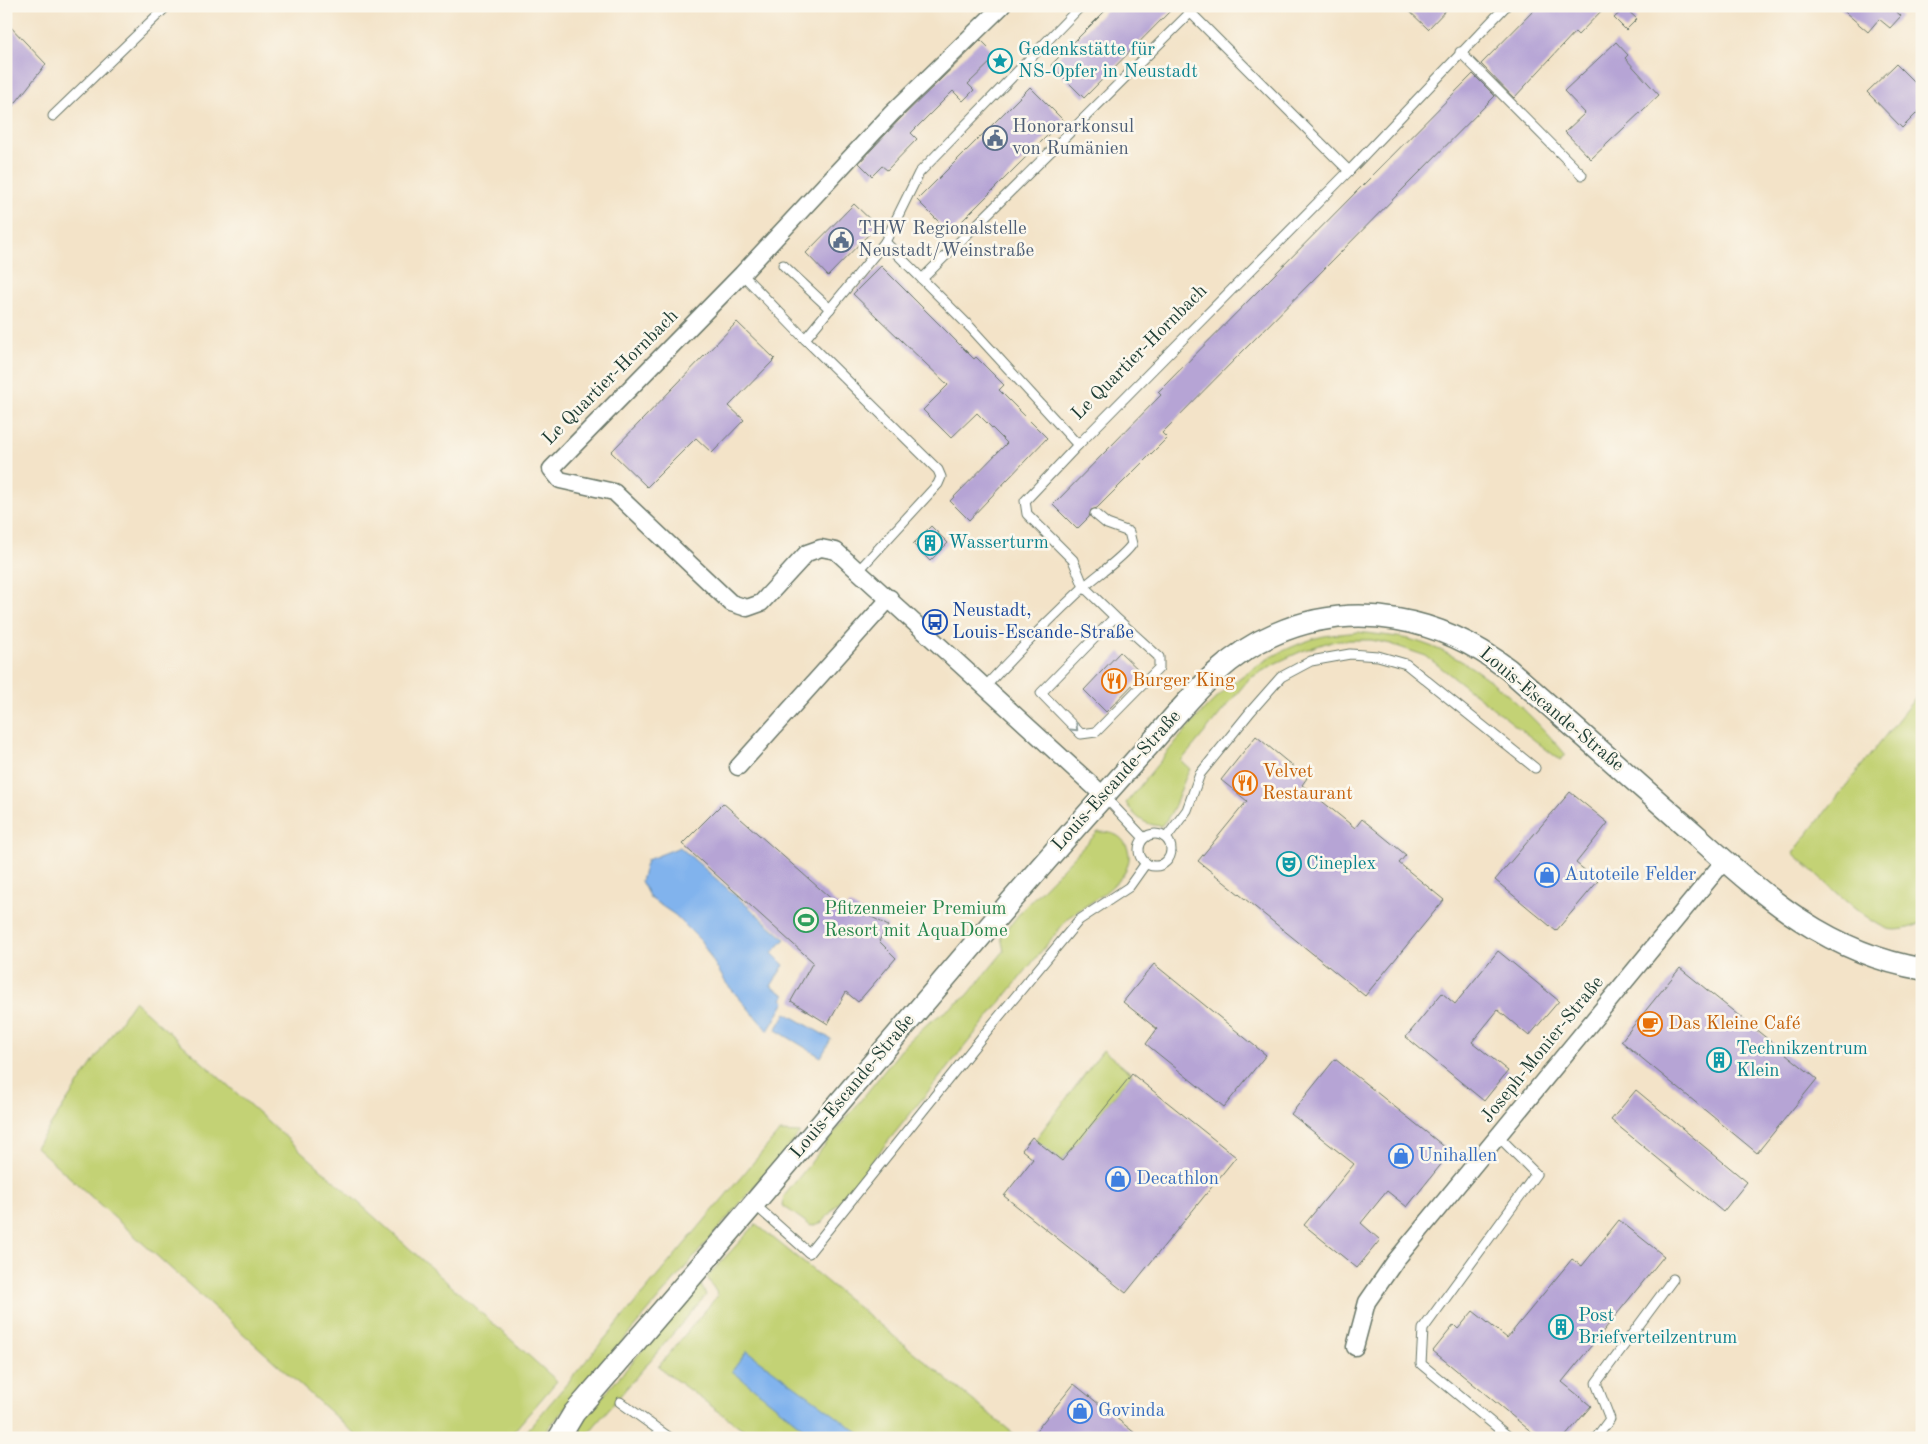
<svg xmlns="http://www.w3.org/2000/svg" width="1928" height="1444" viewBox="0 0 1928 1444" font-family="'Old Standard TT',serif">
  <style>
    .green { fill: #c3d274; stroke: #718854 }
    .water { fill: #81b3ed; stroke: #507890 }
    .building { fill: #b6a4d5 }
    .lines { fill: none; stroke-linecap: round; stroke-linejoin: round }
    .service-casing { stroke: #697768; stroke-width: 11 }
    .minor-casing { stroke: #697768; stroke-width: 19 }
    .tertiary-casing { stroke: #697768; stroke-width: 24 }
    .service { stroke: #fff; stroke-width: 9 }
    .minor { stroke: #fff; stroke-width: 16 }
    .tertiary { stroke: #fff; stroke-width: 21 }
    .oneway { stroke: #8f9e9a }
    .labels { text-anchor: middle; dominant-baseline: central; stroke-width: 5; stroke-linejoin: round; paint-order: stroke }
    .culture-label { font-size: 19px; fill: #0d838f; stroke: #fbf7ec; text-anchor: start }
    .service-label { font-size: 19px; fill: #4e5e75; stroke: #fbf7ec; text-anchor: start }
    .street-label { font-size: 19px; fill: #1f3d34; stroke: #fbf7ec }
    .transit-label { font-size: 19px; fill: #164399; stroke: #fbf7ec; text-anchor: start }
    .food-label { font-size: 19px; fill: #c56008; stroke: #fbf7ec; text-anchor: start }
    .shop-label { font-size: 19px; fill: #366cbe; stroke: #fbf7ec; text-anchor: start }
    .leisure-label { font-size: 19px; fill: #27864d; stroke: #fbf7ec; text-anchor: start }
  </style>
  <rect width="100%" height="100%" fill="#fbf7ec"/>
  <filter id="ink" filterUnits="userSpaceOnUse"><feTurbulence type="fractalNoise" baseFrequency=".02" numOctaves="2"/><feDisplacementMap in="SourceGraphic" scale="10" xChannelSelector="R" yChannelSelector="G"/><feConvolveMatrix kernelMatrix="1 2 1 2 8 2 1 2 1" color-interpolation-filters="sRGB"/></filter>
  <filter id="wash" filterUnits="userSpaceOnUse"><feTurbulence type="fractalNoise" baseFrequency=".0096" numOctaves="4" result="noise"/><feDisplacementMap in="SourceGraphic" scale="20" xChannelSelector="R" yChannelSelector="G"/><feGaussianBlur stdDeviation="1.12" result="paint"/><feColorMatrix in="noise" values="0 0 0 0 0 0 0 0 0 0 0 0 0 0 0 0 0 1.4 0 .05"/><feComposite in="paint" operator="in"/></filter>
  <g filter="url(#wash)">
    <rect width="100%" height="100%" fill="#f3e3c8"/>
    <!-- green -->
    <g class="green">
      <path d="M1358 632C1379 635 1402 636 1422 643 1479 662 1528 710 1566 755L1560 760 1426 656 1391 644 1371 640H1350L1329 642 1302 651 1276 663 1249 679 1181 761 1190 769C1179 788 1177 811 1161 826 1144 825 1135 817 1126 803 1184 734 1226 666 1316 638 1329 634 1344 634 1358 632Z"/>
      <path d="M1922 689V923C1913 927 1898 932 1888 929 1864 921 1814 871 1793 853Z"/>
      <path d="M1098 832C1111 832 1121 834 1127 847 1140 877 1090 902 1069 917L823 1222 811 1226 782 1205 784 1196 905 1045 927 1024 967 996 1004 951 1001 937 1022 910Z"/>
      <polygon points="134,1001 557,1381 508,1438 359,1438 36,1147"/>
      <polygon points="1103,1050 1132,1074 1062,1161 1035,1140"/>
      <polygon points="779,1132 800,1133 545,1432 521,1438"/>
      <polygon points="756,1224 1019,1438 755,1438 658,1367 718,1295 707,1277"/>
      <polygon points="700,1283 706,1295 584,1438 567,1438"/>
    </g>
    <!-- water -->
    <g class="water">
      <polygon points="680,847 785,939 772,953 784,965 771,986 785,995 782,999 785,1002 768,1031 726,983 701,941 675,915 650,898 641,881 647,860"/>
      <polygon points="786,1013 831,1039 821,1057 776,1030"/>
      <polygon points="747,1351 866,1438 816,1438 732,1371"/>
    </g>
    <g id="blocks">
      <!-- building -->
      <g class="building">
        <polygon points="1110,6 1175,6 1084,98 1051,65"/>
        <polygon points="1404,6 1450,6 1428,29"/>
        <polygon points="1538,6 1606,6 1578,35 1575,32 1514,98 1481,64"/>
        <polygon points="1838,6 1890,6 1901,16 1890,28 1879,19 1868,32"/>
        <polygon points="1625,8 1637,19 1626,30 1614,18"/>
        <polygon points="6,22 46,64 6,115"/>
        <polygon points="981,40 997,56 968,84 974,90 963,101 953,91 911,133 917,139 887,170 882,166 872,176 859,163 899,120"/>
        <polygon points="1616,42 1628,55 1625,58 1659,95 1591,159 1565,132 1585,113 1564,91"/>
        <polygon points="1896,64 1922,90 1922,108 1902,128 1867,92"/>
        <polygon points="1473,74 1495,96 1162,433 1167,438 1097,508 1091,510 1089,517 1077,529 1053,505 1161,395 1158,392"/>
        <polygon points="1030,87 1063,120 950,233 917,200"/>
        <polygon points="854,204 877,226 828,276 806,253"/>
        <polygon points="881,266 974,359 976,357 1004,385 999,390 1047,438 969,520 950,501 1007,443 977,413 951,438 923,410 948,385 853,294"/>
        <polygon points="737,322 775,359 729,406 744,420 712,453 696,438 647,487 611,452"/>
        <polygon points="931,526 948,543 930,561 913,544"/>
        <polygon points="1120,652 1143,674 1106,712 1084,690"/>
        <polygon points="1256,736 1307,778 1302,785 1355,828 1362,819 1406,855 1399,863 1444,900 1365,996 1198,861 1247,801 1221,780"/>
        <polygon points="1570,792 1608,823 1576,863 1598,881 1556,931 1495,880"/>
        <polygon points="723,803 845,911 849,904 888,926 879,941 896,958 858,1002 846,992 828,1024 791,1001 813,962 682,844"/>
        <polygon points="1498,951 1559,1001 1529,1036 1498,1010 1472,1042 1508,1071 1484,1101 1406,1037 1442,993 1455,1004"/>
        <polygon points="1154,964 1266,1055 1224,1107 1146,1044 1157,1029 1123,1002"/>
        <polygon points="1680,968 1817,1079 1757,1153 1621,1041"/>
        <polygon points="1335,1059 1451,1152 1407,1207 1387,1191 1361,1223 1380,1240 1357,1268 1304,1225 1354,1164 1291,1114"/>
        <polygon points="1132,1074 1236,1157 1126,1293 1004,1196 1033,1159 1022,1150 1032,1137 1062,1161"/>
        <polygon points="1636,1090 1747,1182 1723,1212 1611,1120"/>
        <polygon points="1619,1220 1664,1256 1562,1382 1591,1406 1564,1438 1539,1438 1433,1351 1454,1325 1458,1329 1473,1311 1507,1338 1572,1259 1582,1266"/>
        <polygon points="1074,1384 1141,1438 1030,1438"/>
      </g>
    </g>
  </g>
  <g filter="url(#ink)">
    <use href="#blocks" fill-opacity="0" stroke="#697768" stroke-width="1"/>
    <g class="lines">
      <defs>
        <g id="service">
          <polyline points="1460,52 1582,175"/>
          <polyline points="53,116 167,6"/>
          <polyline points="1349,171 1506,6"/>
          <polyline points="885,242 971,328 1078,445 1349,171 1184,6"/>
          <polyline points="783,265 830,309"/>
          <polyline points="742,274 805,339 885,242 919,173 1081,6"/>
          <polyline points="922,279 1197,6"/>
          <polyline points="805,339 938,470 941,477 938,484 859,570"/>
          <polyline points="1078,445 1025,501 1027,514 1073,560 1084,587 1115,617 1041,693 1081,734 1096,732 1159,668 1159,657 1115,617"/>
          <path d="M984 688C1016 653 1050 619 1084 587 1097 575 1124 557 1132 544L1129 532 1107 524 1095 514"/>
          <polyline points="1104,796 1144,838"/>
          <circle cx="1155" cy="850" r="16"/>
          <polyline points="1166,838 1187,810 1200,774 1251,711 1281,677 1311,661 1350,654 1378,656 1406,664 1535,768"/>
          <polyline points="1498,1136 1536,1174 1423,1329 1421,1364 1510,1438"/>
          <polyline points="754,1204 809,1253 986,1032 1079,920 1129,887 1146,863"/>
          <polyline points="620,1402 670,1438"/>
          <polyline points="1596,1438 1610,1419 1596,1383 1673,1279"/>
        </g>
        <g id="minor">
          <polyline points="1002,6 892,113 742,274 551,469 560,480 614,492 731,603 747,608 761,603 807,553 821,548 836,551 1104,796"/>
          <polyline points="738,767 890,598"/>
          <polyline points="1355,1347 1367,1302 1396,1260 1725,860"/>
        </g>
        <path id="tertiary" d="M559 1438 574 1413C667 1306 759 1198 850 1090 928 999 1004 907 1084 818 1109 790 1133 763 1158 735 1193 695 1225 655 1275 634 1355 599 1441 618 1508 669 1562 717 1617 765 1671 813 1749 881 1815 951 1922 969"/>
      </defs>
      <!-- service casing -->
      <use href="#service" class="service-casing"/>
      <!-- minor casing -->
      <use href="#minor" class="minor-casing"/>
      <!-- tertiary casing -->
      <use href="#tertiary" class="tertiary-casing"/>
      <!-- service -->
      <use href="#service" class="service"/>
      <!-- minor -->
      <use href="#minor" class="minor"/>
      <!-- tertiary -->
      <use href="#tertiary" class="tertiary"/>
    </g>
    <!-- one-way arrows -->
    <defs><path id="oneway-chevron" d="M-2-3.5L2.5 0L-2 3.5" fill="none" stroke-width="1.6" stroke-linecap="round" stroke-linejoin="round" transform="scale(1.25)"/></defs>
    <use class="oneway" href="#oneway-chevron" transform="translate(1075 728) rotate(44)"/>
  </g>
  <!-- icons -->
  <defs>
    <symbol id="sight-ring" viewBox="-11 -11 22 22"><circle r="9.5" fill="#fbf7ec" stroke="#0f9aa8" stroke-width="1.5"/><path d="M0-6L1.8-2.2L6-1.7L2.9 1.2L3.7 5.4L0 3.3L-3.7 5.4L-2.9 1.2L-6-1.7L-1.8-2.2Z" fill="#0f9aa8"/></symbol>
    <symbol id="civic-ring" viewBox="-11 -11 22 22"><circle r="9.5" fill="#fbf7ec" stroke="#5c6f8a" stroke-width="1.5"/><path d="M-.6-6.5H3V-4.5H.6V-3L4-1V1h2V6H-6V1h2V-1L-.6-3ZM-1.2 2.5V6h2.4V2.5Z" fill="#5c6f8a"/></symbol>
    <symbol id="building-ring" viewBox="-11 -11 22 22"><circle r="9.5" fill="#fbf7ec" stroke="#0f9aa8" stroke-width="1.5"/><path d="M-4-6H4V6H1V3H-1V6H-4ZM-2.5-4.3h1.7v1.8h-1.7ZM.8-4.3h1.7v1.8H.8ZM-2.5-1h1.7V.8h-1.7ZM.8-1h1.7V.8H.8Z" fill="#0f9aa8"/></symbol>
    <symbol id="bus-ring" viewBox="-11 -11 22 22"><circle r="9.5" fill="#fbf7ec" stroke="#1a4fb4" stroke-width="1.5"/><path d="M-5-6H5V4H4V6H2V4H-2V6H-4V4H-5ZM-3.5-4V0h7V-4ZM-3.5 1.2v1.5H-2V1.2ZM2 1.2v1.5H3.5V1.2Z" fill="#1a4fb4"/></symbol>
    <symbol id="restaurant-ring" viewBox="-11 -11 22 22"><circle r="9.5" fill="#fbf7ec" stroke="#e8710a" stroke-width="1.5"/><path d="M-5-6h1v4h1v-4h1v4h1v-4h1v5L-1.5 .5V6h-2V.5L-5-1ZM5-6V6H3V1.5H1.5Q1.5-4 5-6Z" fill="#e8710a"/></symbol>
    <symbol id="theatre-ring" viewBox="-11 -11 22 22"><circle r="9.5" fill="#fbf7ec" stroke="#0f9aa8" stroke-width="1.5"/><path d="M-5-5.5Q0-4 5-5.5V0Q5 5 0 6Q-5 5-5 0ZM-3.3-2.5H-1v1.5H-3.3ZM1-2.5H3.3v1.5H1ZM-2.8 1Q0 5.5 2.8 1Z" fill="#0f9aa8"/></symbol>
    <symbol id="shop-ring" viewBox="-11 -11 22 22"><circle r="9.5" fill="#fbf7ec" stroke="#3f7fe0" stroke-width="1.5"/><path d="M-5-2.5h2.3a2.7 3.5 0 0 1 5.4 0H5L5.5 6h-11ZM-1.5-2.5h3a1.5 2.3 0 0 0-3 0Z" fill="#3f7fe0"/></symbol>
    <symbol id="stadium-ring" viewBox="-11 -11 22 22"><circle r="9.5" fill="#fbf7ec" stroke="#2e9e5b" stroke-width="1.5"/><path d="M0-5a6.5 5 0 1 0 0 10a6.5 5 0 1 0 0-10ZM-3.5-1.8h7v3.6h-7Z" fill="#2e9e5b"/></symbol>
    <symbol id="cafe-ring" viewBox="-11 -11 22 22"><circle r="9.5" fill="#fbf7ec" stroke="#e8710a" stroke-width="1.5"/><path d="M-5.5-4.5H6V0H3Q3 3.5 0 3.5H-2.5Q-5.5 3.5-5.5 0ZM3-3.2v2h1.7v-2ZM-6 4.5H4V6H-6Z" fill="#e8710a"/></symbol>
  </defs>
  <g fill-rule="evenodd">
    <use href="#sight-ring" x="986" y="47" width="28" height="28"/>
    <use href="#civic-ring" x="981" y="124" width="28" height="28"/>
    <use href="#civic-ring" x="827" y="226" width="28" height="28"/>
    <use href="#building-ring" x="916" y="529" width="28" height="28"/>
    <use href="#bus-ring" x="921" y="608" width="28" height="28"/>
    <use href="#restaurant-ring" x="1100" y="667" width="28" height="28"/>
    <use href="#restaurant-ring" x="1231" y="769" width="28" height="28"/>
    <use href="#theatre-ring" x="1275" y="850" width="28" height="28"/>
    <use href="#shop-ring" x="1533" y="861" width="28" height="28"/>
    <use href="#stadium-ring" x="792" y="906" width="28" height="28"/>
    <use href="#cafe-ring" x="1636" y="1010" width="28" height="28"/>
    <use href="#building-ring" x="1705" y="1046" width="28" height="28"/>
    <use href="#shop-ring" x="1387" y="1142" width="28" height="28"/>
    <use href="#shop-ring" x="1104" y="1165" width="28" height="28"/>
    <use href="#building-ring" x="1547" y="1313" width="28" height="28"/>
    <use href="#shop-ring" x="1066" y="1397" width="28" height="28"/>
  </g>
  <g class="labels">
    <!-- culture labels -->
    <g class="culture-label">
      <text x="1018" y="50">Gedenkstätte für<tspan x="1018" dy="22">NS-Opfer in Neustadt</tspan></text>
      <text x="948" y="543">Wasserturm</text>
      <text x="1306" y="864">Cineplex</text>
      <text x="1736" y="1049">Technikzentrum<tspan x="1736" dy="22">Klein</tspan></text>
      <text x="1578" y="1316">Post<tspan x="1578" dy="22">Briefverteilzentrum</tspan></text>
    </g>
    <!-- service labels -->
    <g class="service-label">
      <text x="1012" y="127">Honorarkonsul<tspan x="1012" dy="22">von Rumänien</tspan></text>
      <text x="858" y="229">THW Regionalstelle<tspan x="858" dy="22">Neustadt/Weinstraße</tspan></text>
    </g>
    <!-- street labels -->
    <g class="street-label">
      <text transform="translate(1140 353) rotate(-45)">Le Quartier-Hornbach</text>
      <text transform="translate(611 378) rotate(-45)">Le Quartier-Hornbach</text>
      <text transform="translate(1551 710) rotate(40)">Louis-Escande-Straße</text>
      <text transform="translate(1117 781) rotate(-48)">Louis-Escande-Straße</text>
      <text transform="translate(1543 1050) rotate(-51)">Joseph-Monier-Straße</text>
      <text transform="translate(853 1087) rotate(-50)">Louis-Escande-Straße</text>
    </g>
    <!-- transit labels -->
    <g class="transit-label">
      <text x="952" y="611">Neustadt,<tspan x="952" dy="22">Louis-Escande-Straße</tspan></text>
    </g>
    <!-- food labels -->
    <g class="food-label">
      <text x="1132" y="681">Burger King</text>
      <text x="1262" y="772">Velvet<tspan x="1262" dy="22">Restaurant</tspan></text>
      <text x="1668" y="1024">Das Kleine Café</text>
    </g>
    <!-- shop labels -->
    <g class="shop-label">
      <text x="1564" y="875">Autoteile Felder</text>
      <text x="1418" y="1156">Unihallen</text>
      <text x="1136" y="1179">Decathlon</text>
      <text x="1098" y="1411">Govinda</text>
    </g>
    <!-- leisure labels -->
    <g class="leisure-label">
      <text x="824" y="909">Pfitzenmeier Premium<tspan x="824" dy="22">Resort mit AquaDome</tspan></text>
    </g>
  </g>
  <!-- margin -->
  <rect width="1928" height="1444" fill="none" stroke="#fbf7ec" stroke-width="25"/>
</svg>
